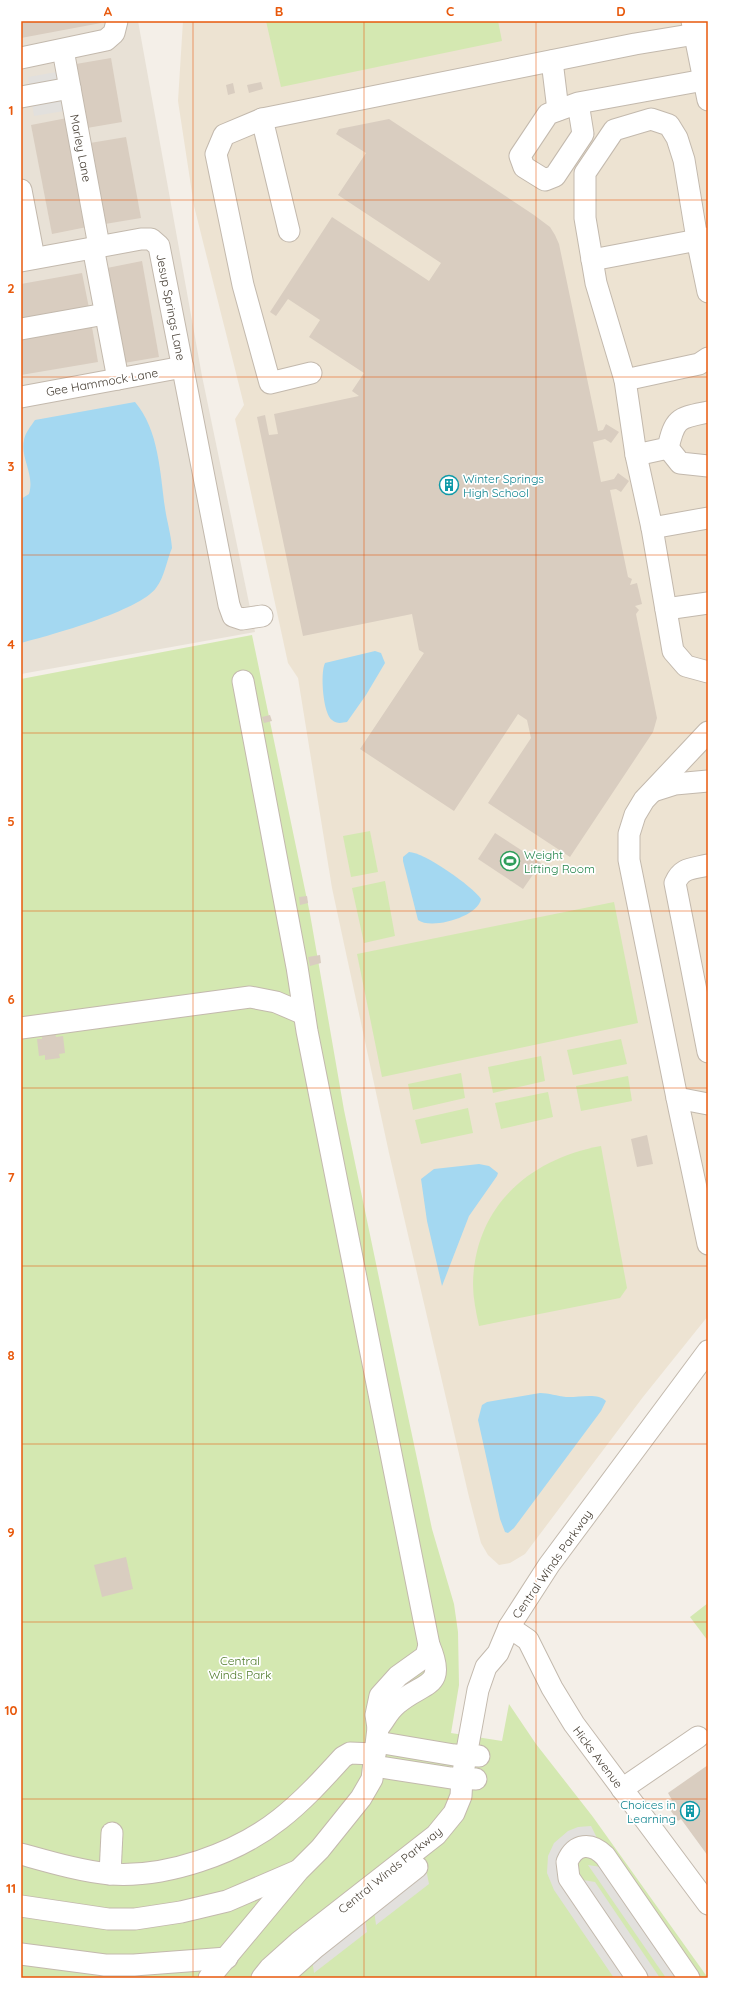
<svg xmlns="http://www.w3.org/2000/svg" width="729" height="1999" viewBox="0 0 729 1999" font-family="Quicksand,sans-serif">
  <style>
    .residential { fill: #e8e1d6 }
    .education { fill: #ede3d2 }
    .green { fill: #d4e8b1 }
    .parking { fill: #e2e0dd }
    .water { fill: #a4d8f1 }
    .building { fill: #d9cdc0 }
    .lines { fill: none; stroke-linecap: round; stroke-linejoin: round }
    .minor-casing { stroke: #c3b9ad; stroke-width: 23 }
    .minor { stroke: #fff; stroke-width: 21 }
    .grid { fill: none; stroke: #e8590c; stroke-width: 1; stroke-opacity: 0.55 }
    .labels { text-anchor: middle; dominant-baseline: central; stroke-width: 3.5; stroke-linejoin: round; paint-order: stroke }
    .street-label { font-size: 12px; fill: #484036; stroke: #fff }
    .culture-label { font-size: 12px; fill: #0d838f; stroke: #fff; text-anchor: start }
    .leisure-label { font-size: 12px; fill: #27864d; stroke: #fff; text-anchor: start }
    .park-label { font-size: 12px; fill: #4e7a29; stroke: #fff }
    .neatline { fill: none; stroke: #e8590c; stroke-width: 1.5 }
    .grid-label { font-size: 13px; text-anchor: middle; font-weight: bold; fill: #e8590c }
  </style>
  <rect width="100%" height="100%" fill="#f4efe8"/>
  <!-- residential -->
  <polygon class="residential" points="21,21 138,21 202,376 255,632 21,674"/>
  <!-- education -->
  <polygon class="education" points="183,21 707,21 708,27 708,1316 643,1397 525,1554 510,1563 499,1565 488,1555 481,1543 469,1497 389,1153 332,888 298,678 288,663 235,419 244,405 194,206 178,101"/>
  <!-- green -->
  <g class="green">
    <polygon points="266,21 498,21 502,41 281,87"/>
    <polygon points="252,635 310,914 344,1110 399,1374 432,1529 454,1604 458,1632 459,1685 451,1733 502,1741 509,1704 536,1744 593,1817 708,1978 21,1978 21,679"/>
    <polygon points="370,831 378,872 351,877 343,836"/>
    <polygon points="385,881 395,936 364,943 352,888"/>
    <polygon points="614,902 638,1023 382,1077 357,954"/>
    <polygon points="621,1039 627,1064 573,1075 567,1050"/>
    <polygon points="541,1056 545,1081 493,1093 488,1067"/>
    <polygon points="461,1073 465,1098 413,1110 408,1084"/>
    <polygon points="628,1076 632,1101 581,1111 576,1086"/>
    <polygon points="548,1092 553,1117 501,1129 495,1103"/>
    <polygon points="468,1108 473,1133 421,1144 415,1120"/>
    <path d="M601 1146 627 1288 620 1298 479 1326C476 1312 473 1298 473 1284 474 1207 529 1159 601 1146Z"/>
    <polygon points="708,1603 708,1641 690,1617"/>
  </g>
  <!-- parking -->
  <g class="parking">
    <polygon points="57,72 59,84 30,89 28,77"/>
    <polygon points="61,98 64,111 34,116 32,103"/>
    <polygon points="591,1826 599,1842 562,1853 629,1978 614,1978 554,1890 547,1873 548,1856 554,1843 568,1831 578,1827"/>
    <polygon points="588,1865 601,1867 681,1978 666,1978"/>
    <polygon points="426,1869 429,1884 376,1925 374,1910"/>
    <polygon points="577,1879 595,1882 660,1978 645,1978"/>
    <polygon points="365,1917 367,1932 314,1973 312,1958"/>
  </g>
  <!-- water -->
  <g class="water">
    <path d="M135 402C159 430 160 473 165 508 167 522 171 534 172 548 166 562 165 576 156 588 139 611 51 635 21 643V499L29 494C35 474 20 458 24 440 25 433 31 426 35 420Z"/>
    <path d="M375 651 381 653 385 663 366 695 347 722C341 723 337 724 332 720 323 714 320 673 325 663Z"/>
    <path d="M409 852C424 852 472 886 481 899 478 917 431 930 418 920L403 861V857Z"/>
    <polygon points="479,1164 489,1166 498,1173 497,1176 469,1216 442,1286 427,1221 421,1179 434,1169"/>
    <path d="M540 1393C549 1393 557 1396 566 1397 577 1398 598 1392 606 1401L601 1411 514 1528 508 1533 505 1532 500 1519 478 1420 482 1405 487 1402Z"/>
  </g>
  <!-- building -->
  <g class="building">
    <polygon points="21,21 101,21 101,23 21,38"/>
    <polygon points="111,58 122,122 87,128 76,64"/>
    <polygon points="261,82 263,89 249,93 247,85"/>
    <polygon points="233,83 235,93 228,95 226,85"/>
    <polygon points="67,118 87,227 52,234 31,125"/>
    <polygon points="389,119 534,215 550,227 555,235 559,244 598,431 603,430 606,424 619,432 611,443 605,439 593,442 601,482 614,479 618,473 629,481 621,492 616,489 610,490 628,577 632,579 630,585 637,583 642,604 635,606 639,610 636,614 657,718 653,732 570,857 488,803 531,738 527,720 518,714 454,811 360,749 424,653 419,650 412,614 303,636 257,417 265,415 269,435 278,434 274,414 359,396 352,391 364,373 309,337 320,320 288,299 276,316 270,312 332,217 429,281 441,263 338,195 366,153 336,134 339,129"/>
    <polygon points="126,137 141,218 105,224 90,143"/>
    <polygon points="142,261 159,357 124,363 107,268"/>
    <polygon points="82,273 89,308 21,321 21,284"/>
    <polygon points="92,327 98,362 21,375 21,339"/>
    <polygon points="270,715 272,721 264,723 262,717"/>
    <polygon points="495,833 541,863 523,889 478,859"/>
    <polygon points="307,896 308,903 300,905 299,897"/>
    <polygon points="320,955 321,963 310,966 308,957"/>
    <polygon points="55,1032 56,1037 63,1036 65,1053 59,1054 60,1058 45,1060 45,1055 39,1056 37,1039 42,1039 42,1034"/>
    <polygon points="647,1135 653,1164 637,1167 631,1139"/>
    <polygon points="126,1557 133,1589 102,1597 94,1565"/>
    <polygon points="708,1765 708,1856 681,1819 678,1821 666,1804 672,1800 668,1793"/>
  </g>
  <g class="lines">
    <defs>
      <g id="minor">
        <polyline points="692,21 708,100"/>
        <polyline points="63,50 99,246"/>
        <polyline points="21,58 106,40 114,33 117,21"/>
        <polyline points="552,61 558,110"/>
        <polyline points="21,97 70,88"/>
        <polyline points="578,103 583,134 555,176 545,180 524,167 520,156 548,114 578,103 704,80"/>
        <polyline points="262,119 289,231"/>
        <polyline points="21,190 34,258"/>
        <polyline points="93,247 118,379"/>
        <polyline points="592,260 708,238"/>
        <polyline points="21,261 141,239 151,239 159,246 229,605 233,616 242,619 262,616"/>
        <polyline points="708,292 697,239 684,160 677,138 669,125 651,119 614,130 585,173 585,218 596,283 625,380 699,364 708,358"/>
        <polyline points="21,329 105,314"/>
        <polyline points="311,373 270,383 243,285 216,154 224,135 262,119 635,44 708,32"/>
        <path d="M625 380 636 455 668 448C675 417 679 418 708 412"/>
        <polyline points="21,397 183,367"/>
        <polyline points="668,448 680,463 708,466"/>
        <polyline points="636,455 652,528 708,518"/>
        <polyline points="652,528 673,651 686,666 708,672"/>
        <polyline points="666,609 708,603"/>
        <path d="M243 681 297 967 307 1031 429 1645C448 1689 423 1681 397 1704 388 1711 385 1720 378 1728"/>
        <polyline points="708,732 644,800 635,815 629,834 629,860 679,1108 708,1244"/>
        <polyline points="653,791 675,784 708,781"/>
        <path d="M708 865C692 869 682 867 675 883L708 1052"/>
        <polyline points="21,1028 250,997 276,1002 304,1014"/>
        <polyline points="677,1098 708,1104"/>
        <polyline points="509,1627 528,1640 552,1688 574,1724 708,1904"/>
        <polyline points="377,1742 454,1755 479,1756"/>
        <polyline points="374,1766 451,1778 476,1779"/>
        <polyline points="622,1789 698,1737"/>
        <path d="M21 1854C50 1862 80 1871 110 1874 166 1878 236 1854 280 1819 303 1801 323 1779 343 1757L350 1753 375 1754"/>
        <polyline points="110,1874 112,1833"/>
        <polyline points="21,1906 108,1919 135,1919 181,1912 227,1901 297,1871"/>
        <polyline points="21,1954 105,1965 134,1965 227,1958"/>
        <polyline points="209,1978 299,1870 320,1849 361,1798 372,1779 378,1728 376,1715 380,1696 398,1676 426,1656 429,1645"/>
        <polyline points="262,1978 270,1968 299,1942 436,1835 454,1813 461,1796 462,1778 478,1690 486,1667 498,1653 509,1627 549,1565 708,1351"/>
        <polyline points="281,1978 316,1947 417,1867"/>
        <path d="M637 1978 569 1878 567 1862C575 1843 591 1842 605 1856L689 1978"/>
      </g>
    </defs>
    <!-- minor casing -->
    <use href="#minor" class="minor-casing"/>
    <!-- minor -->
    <use href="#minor" class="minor"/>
  </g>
  <!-- grid -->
  <path class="grid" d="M193 21V1978M364 21V1978M536 21V1978M21 200H708M21 377H708M21 555H708M21 733H708M21 911H708M21 1088H708M21 1266H708M21 1444H708M21 1622H708M21 1799H708"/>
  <!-- icons -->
  <defs>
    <symbol id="building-ring" viewBox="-11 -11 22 22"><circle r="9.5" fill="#fff" stroke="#0f9aa8" stroke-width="1.5"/><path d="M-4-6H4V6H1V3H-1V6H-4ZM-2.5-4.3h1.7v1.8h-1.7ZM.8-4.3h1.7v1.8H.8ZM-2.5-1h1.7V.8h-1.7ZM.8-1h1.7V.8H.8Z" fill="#0f9aa8"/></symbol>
    <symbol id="stadium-ring" viewBox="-11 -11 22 22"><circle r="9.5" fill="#fff" stroke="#2e9e5b" stroke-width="1.5"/><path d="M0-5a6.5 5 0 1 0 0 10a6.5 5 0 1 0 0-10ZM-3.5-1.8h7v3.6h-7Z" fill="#2e9e5b"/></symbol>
  </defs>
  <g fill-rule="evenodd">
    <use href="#building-ring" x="438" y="474" width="22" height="22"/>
    <use href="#stadium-ring" x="499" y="850" width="22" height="22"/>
    <use href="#building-ring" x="679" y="1800" width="22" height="22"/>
  </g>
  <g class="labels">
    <!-- street labels -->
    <g class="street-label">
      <text transform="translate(81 148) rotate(79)">Marley Lane</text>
      <text transform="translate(171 307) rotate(79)">Jesup Springs Lane</text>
      <text transform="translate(102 382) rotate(-10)">Gee Hammock Lane</text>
      <text transform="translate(552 1564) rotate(-55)">Central Winds Parkway</text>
      <text transform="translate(598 1757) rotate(53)">Hicks Avenue</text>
      <text transform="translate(390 1870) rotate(-39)">Central Winds Parkway</text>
    </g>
    <!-- culture labels -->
    <g class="culture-label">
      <text x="463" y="478">Winter Springs<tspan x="463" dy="14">High School</tspan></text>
      <text x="676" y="1804" text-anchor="end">Choices in<tspan x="676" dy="14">Learning</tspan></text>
    </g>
    <!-- leisure labels -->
    <g class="leisure-label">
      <text x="524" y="854">Weight<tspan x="524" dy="14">Lifting Room</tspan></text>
    </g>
    <!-- park labels -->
    <g class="park-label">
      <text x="240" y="1660">Central<tspan x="240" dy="14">Winds Park</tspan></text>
    </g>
  </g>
  <!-- border -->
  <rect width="729" height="1999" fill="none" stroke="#ffffff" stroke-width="44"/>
  <rect x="22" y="22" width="685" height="1955" class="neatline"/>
  <g class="grid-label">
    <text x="108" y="16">A</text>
    <text x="279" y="16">B</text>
    <text x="450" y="16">C</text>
    <text x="621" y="16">D</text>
    <text x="11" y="115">1</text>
    <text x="11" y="293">2</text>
    <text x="11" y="471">3</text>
    <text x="11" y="649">4</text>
    <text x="11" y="826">5</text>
    <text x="11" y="1004">6</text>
    <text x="11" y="1182">7</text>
    <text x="11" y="1360">8</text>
    <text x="11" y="1537">9</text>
    <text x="11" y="1715">10</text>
    <text x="11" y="1893">11</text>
  </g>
</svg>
